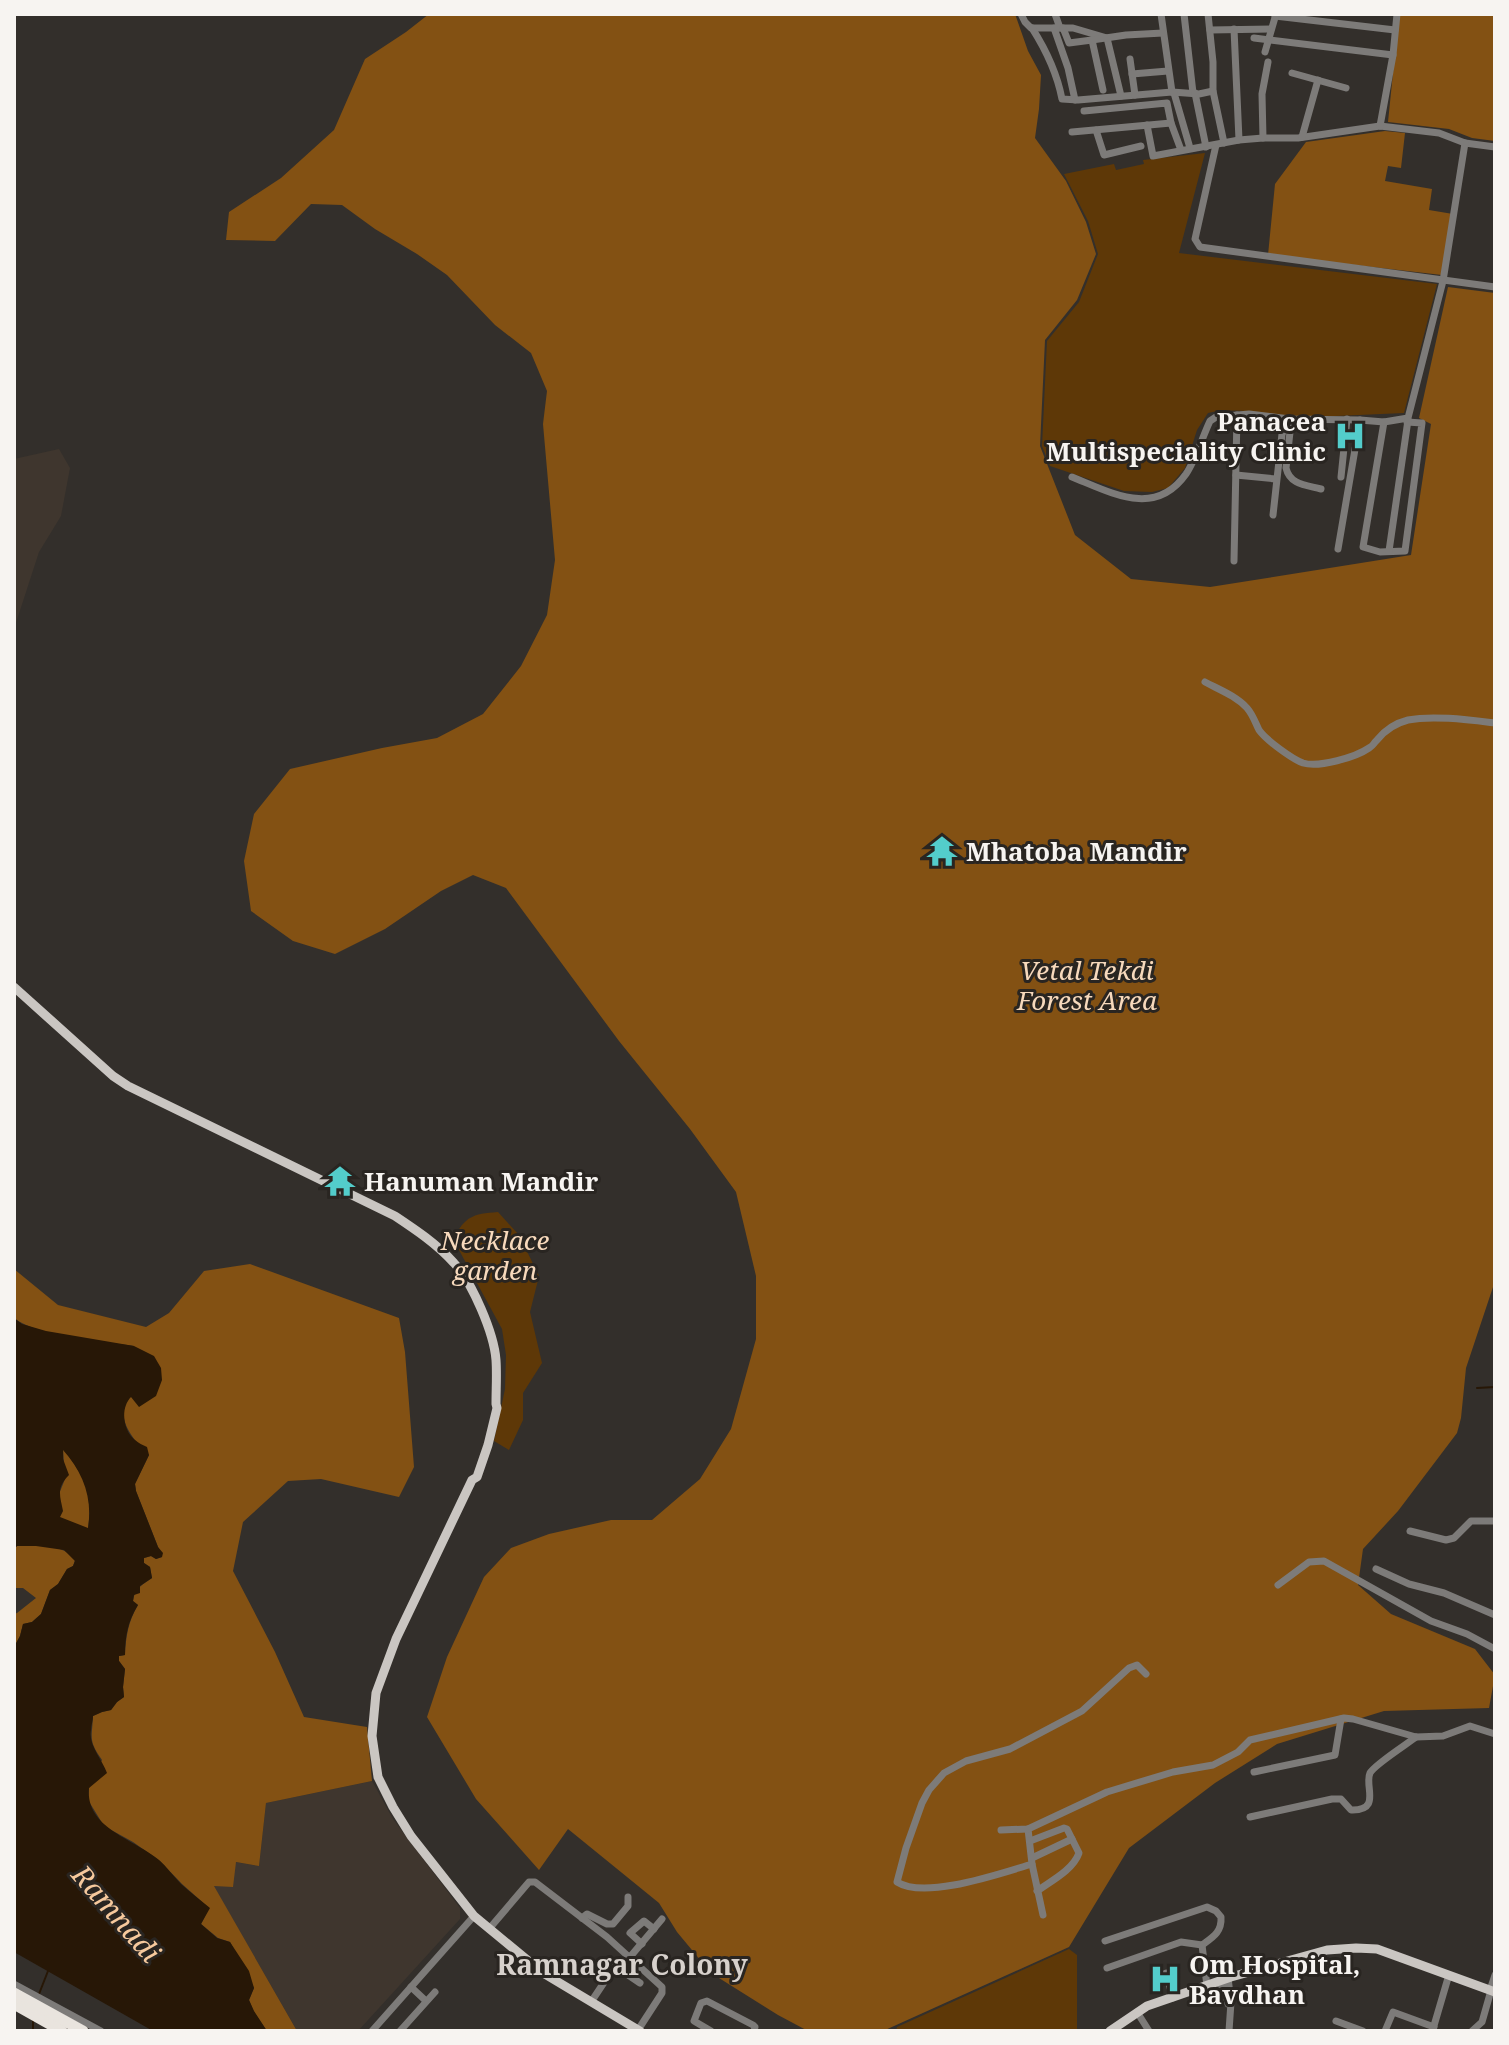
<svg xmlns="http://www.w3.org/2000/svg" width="1509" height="2045" viewBox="0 0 1509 2045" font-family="'Noto Serif',serif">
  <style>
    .built { fill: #3f362e }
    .green { fill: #5e3807 }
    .forest { fill: #835113 }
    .water { fill: #271706; fill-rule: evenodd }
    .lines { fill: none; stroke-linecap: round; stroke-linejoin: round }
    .stream { stroke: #271706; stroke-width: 2 }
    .minor { stroke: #7d7b79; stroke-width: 7 }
    .major { stroke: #cac6c2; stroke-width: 9 }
    .highway { stroke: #e9e4de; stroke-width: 11 }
    .labels { text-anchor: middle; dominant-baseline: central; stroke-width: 6; stroke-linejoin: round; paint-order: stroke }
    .poi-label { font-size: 26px; font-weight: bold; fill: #f7f4f1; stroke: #292521; text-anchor: start }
    .park-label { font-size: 26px; font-style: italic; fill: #f7d9bc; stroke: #292521 }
    .water-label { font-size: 28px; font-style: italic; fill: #f6c99d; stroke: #292521 }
    .neighbourhood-label { font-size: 28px; font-weight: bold; fill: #d7d1cc; stroke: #292521 }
  </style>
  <rect width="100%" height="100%" fill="#332f2b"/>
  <!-- built -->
  <g class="built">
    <polygon points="59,449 70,468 61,516 39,552 14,629 14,459"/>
    <polygon points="372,1781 393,1819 460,1908 460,1919 358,2031 297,2031 213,1885 235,1862 259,1866 266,1803"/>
  </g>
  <!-- green -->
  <g class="green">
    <path d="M1205 153 1179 253 1437 284 1404 413C1367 414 1328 418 1290 416 1262 414 1236 407 1208 413L1197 430 1185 468 1168 488 1152 492 1124 491 1050 466 1042 446 1047 341 1079 302 1098 254 1088 221 1064 174 1114 164 1116 170 1144 164 1143 160Z"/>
    <path d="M498 1212 519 1235 539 1276 530 1312 542 1363 523 1393V1420L509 1450 494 1441 505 1389 506 1355 502 1329 453 1239C466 1216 472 1214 498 1212Z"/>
    <polygon points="1069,1949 1077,1955 1077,2031 896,2031 897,2027"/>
  </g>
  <!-- forest -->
  <g class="forest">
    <polygon points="429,14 1015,14 1028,51 1041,75 1039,109 1035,138 1066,181 1086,222 1096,254 1077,300 1045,340 1040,446 1075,535 1131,579 1210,587 1411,555 1431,424 1419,418 1448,287 1495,293 1495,1281 1466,1368 1461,1418 1457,1433 1398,1511 1363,1549 1358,1585 1391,1614 1475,1649 1495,1675 1489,1708 1384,1711 1277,1744 1215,1783 1129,1848 1069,1947 883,2031 808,2031 778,2015 711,1973 677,1932 659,1903 568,1829 539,1870 476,1799 427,1717 447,1657 484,1577 511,1548 549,1534 611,1520 652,1520 700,1479 731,1429 756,1339 756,1276 736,1192 690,1129 619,1041 506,888 473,875 441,891 385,929 335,954 293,941 251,911 244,861 254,814 290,769 382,748 437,738 483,714 521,666 547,615 555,560 543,424 547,391 531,353 495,325 447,275 417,254 375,229 342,205 311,204 275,241 226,240 229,212 281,178 334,130 365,59 406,32"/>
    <polygon points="1399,14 1495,14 1495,141 1472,138 1449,129 1388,122"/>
    <polygon points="1385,131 1405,133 1401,168 1388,166 1385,181 1432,189 1429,210 1453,214 1442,275 1268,255 1275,184 1306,142"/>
    <path d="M250 1264 399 1318 405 1352 414 1467 399 1497 321 1479 288 1481 243 1522 233 1571 275 1652 304 1717 367 1727 372 1781 266 1803 259 1866 236 1862 233 1887 214 1886 297 2031H267L254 2012 249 2000 254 1988 230 1942 218 1938 201 1924 209 1908 182 1884 160 1861 133 1842 104 1826 88 1800 89 1788 102 1760C88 1740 92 1739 93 1716L102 1712 111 1710 117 1702 124 1697 123 1687 125 1669 119 1661V1656L125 1655C126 1636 128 1622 138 1605L133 1601C134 1589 143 1584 152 1578L150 1567 144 1563V1558L151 1556 156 1559 162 1557 136 1491 135 1484 149 1455C134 1441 112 1416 131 1396L134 1346C102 1341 39 1337 14 1318V1269L58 1305 146 1327 169 1313 204 1271Z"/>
    <path d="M63 1448C84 1477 93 1491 88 1528L85 1529 59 1518V1494L65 1479Z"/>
    <path d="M17 1546C37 1546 63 1543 75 1560L73 1566 67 1569 58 1584 50 1590 41 1614 32 1622 23 1624 20 1636 14 1647V1614L17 1613 36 1598 23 1588H14L15 1548Z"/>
  </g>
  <!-- water -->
  <path class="water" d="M14 1318 22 1324 46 1331 134 1346 154 1356 161 1368 162 1380 156 1396 139 1407 131 1397C120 1408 123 1431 135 1440 138 1443 143 1445 147 1447L149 1455 135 1484 136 1491 158 1547 163 1553 162 1557 156 1559 151 1556 144 1558V1563L150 1567 152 1578 140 1586V1593L134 1595 133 1601 138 1605C128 1621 125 1636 125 1655L119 1656V1661L125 1669 123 1687 124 1697 117 1702 111 1710 102 1712 93 1716C93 1721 91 1725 91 1730 88 1745 102 1759 107 1773L89 1788C85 1828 134 1839 159 1860 167 1867 173 1876 181 1884 190 1892 200 1900 210 1908L201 1924 217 1938 230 1942 249 1971 254 1988 249 2000 254 2011 267 2031H153L14 1952V1647L20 1636 23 1624 32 1622 41 1614 50 1590 58 1584 67 1569 73 1566 75 1561 64 1550 36 1546H17L15 1548 14 1570ZM63 1450C83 1472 93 1498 88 1528L60 1517 63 1511C60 1495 56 1488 69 1475L63 1459Z"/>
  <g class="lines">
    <!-- stream -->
    <g class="stream">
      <polyline points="1477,1388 1495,1387"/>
      <polyline points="39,1994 48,1971"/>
      <polyline points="33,2031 33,2020"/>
    </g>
    <!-- minor -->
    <g class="minor">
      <polyline points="1021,14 1025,22 1031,28 1073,28 1107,38 1121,96"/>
      <polyline points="1055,14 1060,28"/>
      <polyline points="1161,14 1172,92"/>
      <polyline points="1184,14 1193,93"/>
      <polyline points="1208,14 1213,62 1213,91 1224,143"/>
      <polyline points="1275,16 1395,30"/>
      <path d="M1032 28C1046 50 1057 73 1062 99L1078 100 1172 92 1199 94 1213 91"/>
      <polyline points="1054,28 1068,68 1075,100"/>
      <polyline points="1063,28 1069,43 1092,40"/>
      <polyline points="1234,29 1239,140"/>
      <polyline points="1210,30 1271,29"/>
      <polyline points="1254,38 1393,55"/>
      <polyline points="1265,52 1276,14"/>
      <polyline points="1130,59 1135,95"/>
      <polyline points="1292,73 1346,88"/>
      <polyline points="1132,74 1168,71"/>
      <polyline points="1103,90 1092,40 1126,35 1163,33"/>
      <polyline points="1174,93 1190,148"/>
      <polyline points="1195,93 1206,147"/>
      <polyline points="1084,111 1167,103 1171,123 1181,150"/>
      <polyline points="1147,125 1153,156 1239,140 1263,138 1298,138 1380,126 1439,133 1465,143 1495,147"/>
      <polyline points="1380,126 1393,55 1397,14"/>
      <polyline points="1096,130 1104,155 1141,146"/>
      <polyline points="1072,132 1171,123"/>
      <polyline points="1302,137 1318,80"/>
      <polyline points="1263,138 1262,94 1268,62"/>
      <polyline points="1216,145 1195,239 1200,247 1495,287"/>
      <polyline points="1384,422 1363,547 1380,552 1405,551 1422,423 1407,422"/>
      <path d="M1291 423 1286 468C1290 485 1306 485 1321 489"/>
      <polyline points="1236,475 1276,479"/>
      <path d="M1072 477C1112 493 1155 518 1186 474 1196 459 1202 438 1210 421L1216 417 1249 414 1290 419 1360 420 1384 422 1408 418 1443 281 1465 143"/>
      <polyline points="1341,477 1347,419"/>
      <polyline points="1273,515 1282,434 1291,419"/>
      <polyline points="1338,549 1360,420"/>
      <polyline points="1389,551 1408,420"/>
      <polyline points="1234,561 1237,415"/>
      <path d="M1205 682C1220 690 1236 696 1247 708 1253 715 1255 722 1259 730 1266 740 1292 759 1303 763 1319 768 1356 757 1369 748 1375 744 1372 745 1377 740 1385 730 1396 723 1408 720 1433 715 1470 720 1495 723"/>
      <polyline points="1410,1531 1446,1540 1454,1538 1471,1521 1495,1521"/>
      <polyline points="1376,1569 1409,1584 1444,1593 1495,1615"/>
      <polyline points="1278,1585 1309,1562 1324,1561 1431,1621 1467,1634 1495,1649"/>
      <polyline points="1254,1772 1335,1755 1341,1719"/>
      <path d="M1250 1817 1332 1799H1341L1351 1810C1382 1811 1364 1786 1370 1773 1374 1765 1407 1744 1416 1737"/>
      <path d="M1028 1829 1032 1864C1001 1873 925 1900 897 1882L906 1848 922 1803 929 1790 944 1773 966 1761 1010 1749 1082 1711 1129 1668 1137 1665 1146 1674"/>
      <polyline points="1001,1830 1028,1829 1107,1792 1173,1772 1213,1765 1238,1752 1250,1740 1344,1718 1353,1719 1416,1737 1443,1736 1470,1726 1495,1734"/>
      <path d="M1030 1841 1064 1828 1067 1829 1079 1853C1073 1870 1051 1881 1037 1891"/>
      <polyline points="1032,1858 1072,1839"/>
      <polyline points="1032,1864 1043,1915"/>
      <polyline points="582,1918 587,1914 607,1924 613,1924 628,1906 628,1897"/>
      <polyline points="489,1929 529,1882 535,1882 607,1937 662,1987 662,1993 638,2030"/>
      <path d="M1105 1941 1207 1907 1216 1911 1221 1917C1222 1932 1213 1937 1202 1945L1181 1942 1107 1968"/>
      <polyline points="642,1944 630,1933 644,1921 654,1929"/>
      <polyline points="1202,1945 1207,1986"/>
      <polyline points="630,1957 662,1919"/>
      <polyline points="1166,1973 1173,1998"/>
      <polyline points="1228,1978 1231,2002 1229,2031"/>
      <polyline points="1216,1982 1224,1986 1228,2004"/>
      <polyline points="14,1984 101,2031"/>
      <polyline points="411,1987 426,2001"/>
      <polyline points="1490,1990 1495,1975"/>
      <polyline points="591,2002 615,1966 640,1983"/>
      <polyline points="1137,2012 1149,2031"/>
      <polyline points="1336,2021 1363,2031"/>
      <polyline points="1433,2029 1448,1978"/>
      <polyline points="372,2031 474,1916"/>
      <polyline points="400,2031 435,1992"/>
      <polyline points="711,2031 694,2021 701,2003 707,2001 753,2025 755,2027 754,2031"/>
      <polyline points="1385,2031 1393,2012 1434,2027"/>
      <polyline points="1472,2031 1482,2022 1490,1994"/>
    </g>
    <!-- major -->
    <g class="major">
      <path d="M14 987 113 1076 128 1086 395 1216C416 1230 437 1244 454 1263 472 1282 494 1333 496 1360 497 1374 496 1389 496 1404L497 1408 488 1445 477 1477 472 1480 396 1639 376 1693 372 1736 378 1777 393 1807 411 1836 474 1916 543 1973 640 2031"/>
      <polyline points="1110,2031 1147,2006 1231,1977 1327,1950 1356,1948 1377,1949 1495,1992"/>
    </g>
    <!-- highway -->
    <g class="highway">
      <polyline points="14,1993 83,2031"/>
      <polyline points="14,2004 62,2031"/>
    </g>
  </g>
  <!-- icons -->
  <defs>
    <symbol id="hospital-bare" viewBox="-9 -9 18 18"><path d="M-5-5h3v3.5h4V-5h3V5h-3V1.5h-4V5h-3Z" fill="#53cdcb" stroke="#292521" stroke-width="2.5" paint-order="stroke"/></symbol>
    <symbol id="temple-bare" viewBox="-9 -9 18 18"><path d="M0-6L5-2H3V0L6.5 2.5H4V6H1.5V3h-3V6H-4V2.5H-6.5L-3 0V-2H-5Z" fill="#53cdcb" stroke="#292521" stroke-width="2.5" paint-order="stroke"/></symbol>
  </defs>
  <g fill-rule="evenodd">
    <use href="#hospital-bare" x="1328" y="414" width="44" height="44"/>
    <use href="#temple-bare" x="920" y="829" width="44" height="44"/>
    <use href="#temple-bare" x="318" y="1159" width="44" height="44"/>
    <use href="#hospital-bare" x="1143" y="1957" width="44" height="44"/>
  </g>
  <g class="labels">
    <!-- poi labels -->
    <g class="poi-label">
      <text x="1326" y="421" text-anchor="end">Panacea<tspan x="1326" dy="30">Multispeciality Clinic</tspan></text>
      <text x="966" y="851">Mhatoba Mandir</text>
      <text x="364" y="1181">Hanuman Mandir</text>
      <text x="1189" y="1964">Om Hospital,<tspan x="1189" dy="30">Bavdhan</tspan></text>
    </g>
    <!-- park labels -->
    <g class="park-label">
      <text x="1087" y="970">Vetal Tekdi<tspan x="1087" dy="30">Forest Area</tspan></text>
      <text x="495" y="1240">Necklace<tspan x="495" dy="30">garden</tspan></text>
    </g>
    <!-- water labels -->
    <g class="water-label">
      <text transform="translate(117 1913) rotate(49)">Ramnadi</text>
    </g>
    <!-- neighbourhood labels -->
    <g class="neighbourhood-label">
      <text x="622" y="1964">Ramnagar Colony</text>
    </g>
  </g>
  <!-- border -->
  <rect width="1509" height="2045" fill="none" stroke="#f7f4f1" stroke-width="32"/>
</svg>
